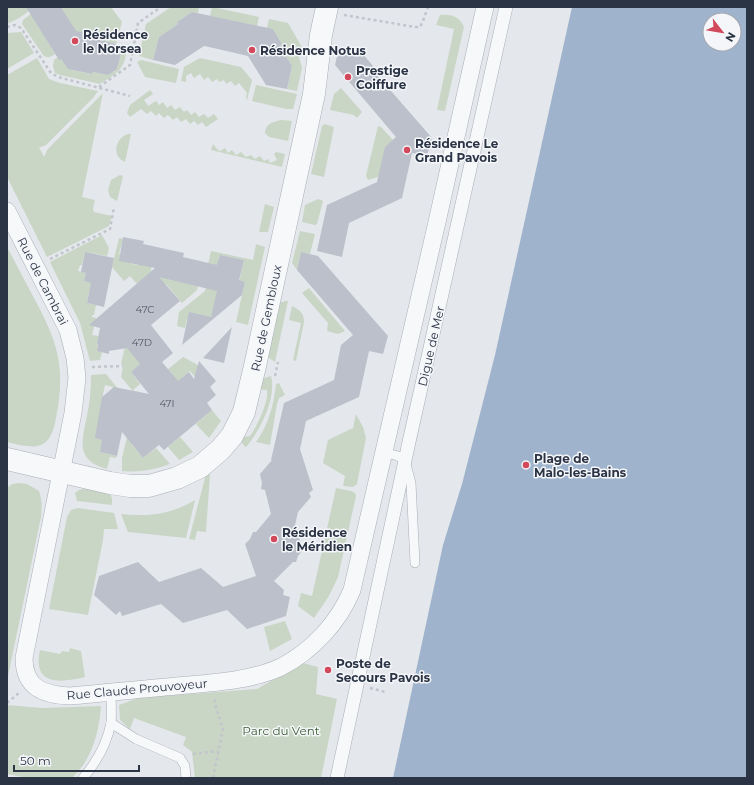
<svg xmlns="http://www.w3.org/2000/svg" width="754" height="785" viewBox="0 0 754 785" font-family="Montserrat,sans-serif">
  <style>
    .green { fill: #c9d6c5 }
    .water { fill: #9fb4cc; fill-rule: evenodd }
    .building { fill: #bbc0ca }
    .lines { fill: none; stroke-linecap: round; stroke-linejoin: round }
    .service-casing { stroke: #a9aeb7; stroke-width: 10 }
    .pedestrian-casing { stroke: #a9aeb7; stroke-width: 14 }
    .minor-casing { stroke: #a9aeb7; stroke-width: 18 }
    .tertiary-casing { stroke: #a9aeb7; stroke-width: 23 }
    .path { stroke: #c2c5cb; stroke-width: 2.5; stroke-dasharray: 3 3; stroke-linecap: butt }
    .service { stroke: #f7f8fa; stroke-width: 9 }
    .pedestrian { stroke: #f7f8fa; stroke-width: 13 }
    .minor { stroke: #f7f8fa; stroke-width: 17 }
    .tertiary { stroke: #f7f8fa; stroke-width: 22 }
    .poi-dot { fill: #d1495b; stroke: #f4f6f9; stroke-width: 1.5 }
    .labels { text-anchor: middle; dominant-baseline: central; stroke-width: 3; stroke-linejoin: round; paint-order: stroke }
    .number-label { font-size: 10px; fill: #4f5766 }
    .poi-label { font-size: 12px; font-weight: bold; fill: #2b3445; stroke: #f4f6f9; text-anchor: start }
    .street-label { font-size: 12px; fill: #2b3445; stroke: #f4f6f9 }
    .park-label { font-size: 12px; fill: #3f6138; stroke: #f4f6f9 }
  </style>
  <rect width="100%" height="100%" fill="#e4e7ec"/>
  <!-- green -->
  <g class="green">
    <polygon points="7,7 28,7 29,11 19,18 7,24"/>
    <polygon points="61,7 111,7 122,22 116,44 78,35"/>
    <polygon points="171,7 199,7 198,13 192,12 177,22 178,24 159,37 153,60 139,56 146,24"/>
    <polygon points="212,7 259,17 257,26 210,16"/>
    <path d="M31 14 55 54C51 57 48 59 43 55L22 24 23 20Z"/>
    <path d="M440 15C451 14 459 16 464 27L445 111 437 110 454 29 436 25Z"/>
    <polygon points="269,19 288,23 303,49 299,57 302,68 297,91 287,89 292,66 280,46 282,44 273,29 267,28"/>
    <polygon points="21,32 34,53 7,69 7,33"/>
    <path d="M118 48 125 49 126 52C125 70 114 75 100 84L60 75 55 73 53 66 54 60 58 57 61 59 66 66 73 67 72 70 92 74 93 72 109 75 110 71 113 72 117 69 121 53Z"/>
    <polygon points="37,58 49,79 60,83 98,91 93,98 46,145 41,147 39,147 44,157 47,150 103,93 82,197 95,200 93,209 94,212 112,216 109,226 47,257 7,177 7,75"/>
    <polygon points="200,58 241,67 252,80 247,100 246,99 247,93 239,83 235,86 231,81 226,84 224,80 219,82 217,79 212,82 208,77 204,80 200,74 194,78 191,73 186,76 186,82 181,81 184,67"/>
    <polygon points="141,60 179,69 176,83 145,77 137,62"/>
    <polygon points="256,85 297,94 293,109 286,109 252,101"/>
    <polygon points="341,88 362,112 357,118 354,115 330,110 334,94"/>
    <polygon points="150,90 153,94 144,100 148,106 156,101 159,105 163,102 167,108 171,105 175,110 180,107 184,112 187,110 191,115 195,112 199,117 204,114 208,118 214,114 218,119 206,127 202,122 198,125 194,121 190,124 186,119 181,122 177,117 173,120 168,115 164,118 159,113 156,116 151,111 147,114 141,109 130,117 127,113 130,105"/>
    <path d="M282 120 292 121 288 141 269 137 265 133C265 124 274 121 282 120Z"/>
    <polygon points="325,124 334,127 324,177 311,174 322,126"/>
    <polygon points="378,126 381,127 393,140 381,176 368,180 366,176"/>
    <path d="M128 134H131L125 162C111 156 115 138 128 134Z"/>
    <polygon points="213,144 218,150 220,151 225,148 228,153 232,150 236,155 241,152 246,157 251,155 255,159 260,156 264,161 268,159 270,163 277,160 274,154 276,152 285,154 282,167 211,150"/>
    <polygon points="120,175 123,176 117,201 110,197 108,190 111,180"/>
    <polygon points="318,199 323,201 317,224 315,225 302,222 305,205"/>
    <polygon points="265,204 274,207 268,232 259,232"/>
    <polygon points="300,231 315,234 310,254 301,252 297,270 292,263"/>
    <polygon points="102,235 109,248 107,256 85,252 82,265 80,265 78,271 86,273 84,281 93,283 89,292 87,303 96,305 94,315 92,315 92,317 96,318 92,335 98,336 97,351 102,352 100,360 90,361 80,323 50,262"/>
    <polygon points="119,238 123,239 119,254 132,255 131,264 138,265 139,261 152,261 151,271 198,286 197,290 182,303 166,284 155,292 148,296 130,276 124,281 112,267"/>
    <polygon points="256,244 265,247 248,325 236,322 245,282 239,281 244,260 220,255 218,262 223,274 211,317 187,319 185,328 177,326 179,312 205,291 209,274 206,273 211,251 253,260"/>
    <path d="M7 247C16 264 25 281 34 298 44 317 54 336 58 357 62 378 60 398 56 418 50 452 35 449 7 442Z"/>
    <polygon points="309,288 345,331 338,334 327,331 328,323 302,293"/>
    <polygon points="285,301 288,301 275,362 269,358 266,352 280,303"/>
    <path d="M292 306C300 310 304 313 304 322L296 361 293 360 301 323 289 320Z"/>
    <path d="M128 333 140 364 131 372 140 384 133 390 135 392 137 391 143 399 134 443 132 445 143 458 156 448 170 464C154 470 138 473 122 471V458L131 420 128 408 132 390 121 377 123 366 121 364Z"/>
    <polygon points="183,357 185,358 207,370 196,378 190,371 177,382 170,371 168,372 167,370"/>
    <path d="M106 374 119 390H112L113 387 105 385 100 409 101 410 105 440 102 450 100 449V452L117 456 116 458 110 457 107 469C75 460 82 442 87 415 90 402 91 389 91 375Z"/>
    <path d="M271 376C277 398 260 430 247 446L245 447 239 438 250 436C257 427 269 401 267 390L256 389 261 379Z"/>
    <path d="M279 383 285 395 279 398 277 404 270 445 256 442C268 426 274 404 276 384Z"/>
    <polygon points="212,410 221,421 209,438 196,424"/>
    <polygon points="356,414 363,427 366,438 357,484 353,487 343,486 345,476 323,463 328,440 353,428"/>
    <polygon points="180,437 193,452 179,460 168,447"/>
    <polygon points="206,474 210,474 206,532 197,531 195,540 189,539"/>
    <path d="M19 483 27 484 39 491C42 500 42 508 41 517L7 681V488L12 484Z"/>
    <polygon points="89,487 110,492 112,499 112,505 77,501 75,493 79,490"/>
    <polygon points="336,488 351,491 355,493 356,496 338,577 329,596 314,618 298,606 301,593 312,596"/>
    <path d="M195 500 186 538 128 532 121 514C148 517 172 514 195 500Z"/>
    <polygon points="78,508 114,513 118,529 104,529 103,540 88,615 49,609 67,517 71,510"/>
    <polygon points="285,621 292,639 270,651 264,627"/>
    <path d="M70 648 81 651 85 677C61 683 32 686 40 650L60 654 62 651 69 652Z"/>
    <polygon points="303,663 318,667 316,694 337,699 321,778 195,778 192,752 183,745 186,737 134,718 130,729 120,720 119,705 138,698 257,689"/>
    <path d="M7 705 42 708 101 706C99 733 92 759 72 778H29L7 774Z"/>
  </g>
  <!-- water -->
  <path class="water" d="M572 7H747V778H393L443 545 462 484 495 355ZM710 20H734V44H710Z"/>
  <!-- building -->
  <g class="building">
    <polygon points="26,7 61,7 76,31 86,33 88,37 116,44 121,53 117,69 108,75 93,72 92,74 68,69 61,59 59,60"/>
    <polygon points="192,12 273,29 282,44 280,46 292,66 287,89 266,85 248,56 218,49 204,46 175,65 153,60 159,37 178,24 177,22"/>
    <polygon points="339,48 362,53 373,66 371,68 432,138 427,156 412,153 402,198 349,223 342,257 317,251 327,205 377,182 385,147 396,137 335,65"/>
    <polygon points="123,237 144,241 143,244 184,253 183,257 217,265 220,255 244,260 239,280 245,282 242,295 182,345 189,312 211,317 217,291 159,277 180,301 151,325 173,353 162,362 178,381 189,372 194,379 199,361 216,381 210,387 216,395 207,403 212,410 164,450 159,445 143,458 122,432 117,456 100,452 102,440 95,438 102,397 114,387 149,394 131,372 140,364 127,348 109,351 109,354 97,351 98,344 97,343 100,328 89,325 155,268 119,261"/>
    <polygon points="85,252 114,258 104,307 87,303 91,283 84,281 86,273 81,272"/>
    <polygon points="301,252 318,256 388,336 383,354 369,351 359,397 306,421 300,449 313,490 309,493 311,497 298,512 295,525 303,550 298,556 296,562 293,562 274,581 284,590 283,595 290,597 286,616 247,629 227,610 183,623 161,604 122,616 120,611 116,615 94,595 99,576 138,562 159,582 201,568 223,587 256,576 245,544 250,539 253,532 256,532 271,514 265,490 261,489 262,483 260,474 272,460 271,460 284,403 334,380 341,345 353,335 297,270"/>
    <polygon points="232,327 224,363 203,358"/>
  </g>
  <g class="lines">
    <defs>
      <g id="service">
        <polyline points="383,452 398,456 405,461 411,483 415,563"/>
        <polyline points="111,723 136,739 180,758 185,766 186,778"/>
        <path d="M83 778C96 763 107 743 111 723 112 713 111 702 111 692"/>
      </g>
      <polyline id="pedestrian" points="337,778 409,442 506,7"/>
      <path id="minor" d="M7 211 68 330 75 358 77 378 73 413 24 658C24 688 44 695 70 696 106 693 141 689 177 686 210 683 251 681 281 667 312 651 339 622 352 590L437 222 485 7"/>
      <polyline id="tertiary" points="7,459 110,483 130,486 149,486 177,478 200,467 220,450 232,436 244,412 255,366 314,94 321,35 327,7"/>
    </defs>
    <!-- service casing -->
    <use href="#service" class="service-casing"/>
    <!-- pedestrian casing -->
    <use href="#pedestrian" class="pedestrian-casing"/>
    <!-- minor casing -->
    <use href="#minor" class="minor-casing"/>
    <!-- tertiary casing -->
    <use href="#tertiary" class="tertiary-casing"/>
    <!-- path -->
    <g class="path">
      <polyline points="344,15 415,27 420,27 423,21 428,7"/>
      <polyline points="7,27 15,25 21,28 51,73 58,77 130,96"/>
      <polyline points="99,87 130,65 138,23 161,7"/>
      <polyline points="50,259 110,229 114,207"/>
      <polyline points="92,367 123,366"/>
      <polyline points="275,376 278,362"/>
      <polyline points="370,688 385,692"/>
      <polyline points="7,703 19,693"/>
      <polyline points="193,754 218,751"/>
      <polyline points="213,778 223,729 215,704 215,698"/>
    </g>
    <!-- service -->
    <use href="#service" class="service"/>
    <!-- pedestrian -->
    <use href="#pedestrian" class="pedestrian"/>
    <!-- minor -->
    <use href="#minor" class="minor"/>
    <!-- tertiary -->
    <use href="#tertiary" class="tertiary"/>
  </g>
  <!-- markers -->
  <g class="poi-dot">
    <circle cx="75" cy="41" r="4"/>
    <circle cx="252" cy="50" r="4"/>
    <circle cx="348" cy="77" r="4"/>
    <circle cx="407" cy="150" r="4"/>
    <circle cx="526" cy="465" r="4"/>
    <circle cx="274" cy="539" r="4"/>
    <circle cx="328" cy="670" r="4"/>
  </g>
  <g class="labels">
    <!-- number labels -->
    <g class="number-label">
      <text x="145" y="309">47C</text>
      <text x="142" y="342">47D</text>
      <text x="167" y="403">47I</text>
    </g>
    <!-- poi labels -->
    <g class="poi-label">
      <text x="83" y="34">Résidence<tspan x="83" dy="14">le Norsea</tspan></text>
      <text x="260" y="50">Résidence Notus</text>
      <text x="356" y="70">Prestige<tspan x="356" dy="14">Coiffure</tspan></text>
      <text x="415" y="143">Résidence Le<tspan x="415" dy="14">Grand Pavois</tspan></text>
      <text x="534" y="458">Plage de<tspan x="534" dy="14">Malo-les-Bains</tspan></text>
      <text x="282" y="532">Résidence<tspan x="282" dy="14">le Méridien</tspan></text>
      <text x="336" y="663">Poste de<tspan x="336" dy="14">Secours Pavois</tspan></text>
    </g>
    <!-- street labels -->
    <g class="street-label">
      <text transform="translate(43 281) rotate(63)">Rue de Cambrai</text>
      <text transform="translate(266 318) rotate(-78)">Rue de Gembloux</text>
      <text transform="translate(431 346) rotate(-77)">Digue de Mer</text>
      <text transform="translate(137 689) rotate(-5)">Rue Claude Prouvoyeur</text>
    </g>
    <!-- park labels -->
    <g class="park-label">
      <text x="281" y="730">Parc du Vent</text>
    </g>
  </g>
  <!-- border -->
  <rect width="754" height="785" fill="none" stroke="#2b3445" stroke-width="16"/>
  <!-- north arrow -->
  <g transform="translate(722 32) rotate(121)"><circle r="19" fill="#f4f6f9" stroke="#a4a8b1"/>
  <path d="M0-3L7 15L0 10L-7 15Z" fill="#d1495b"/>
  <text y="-6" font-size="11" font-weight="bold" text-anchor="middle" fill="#2b3445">N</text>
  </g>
  <!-- scale -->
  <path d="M14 765v6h125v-6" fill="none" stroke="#2b3445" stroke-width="2"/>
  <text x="20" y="765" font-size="12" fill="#2b3445" stroke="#f4f6f9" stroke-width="3" paint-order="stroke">50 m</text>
</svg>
